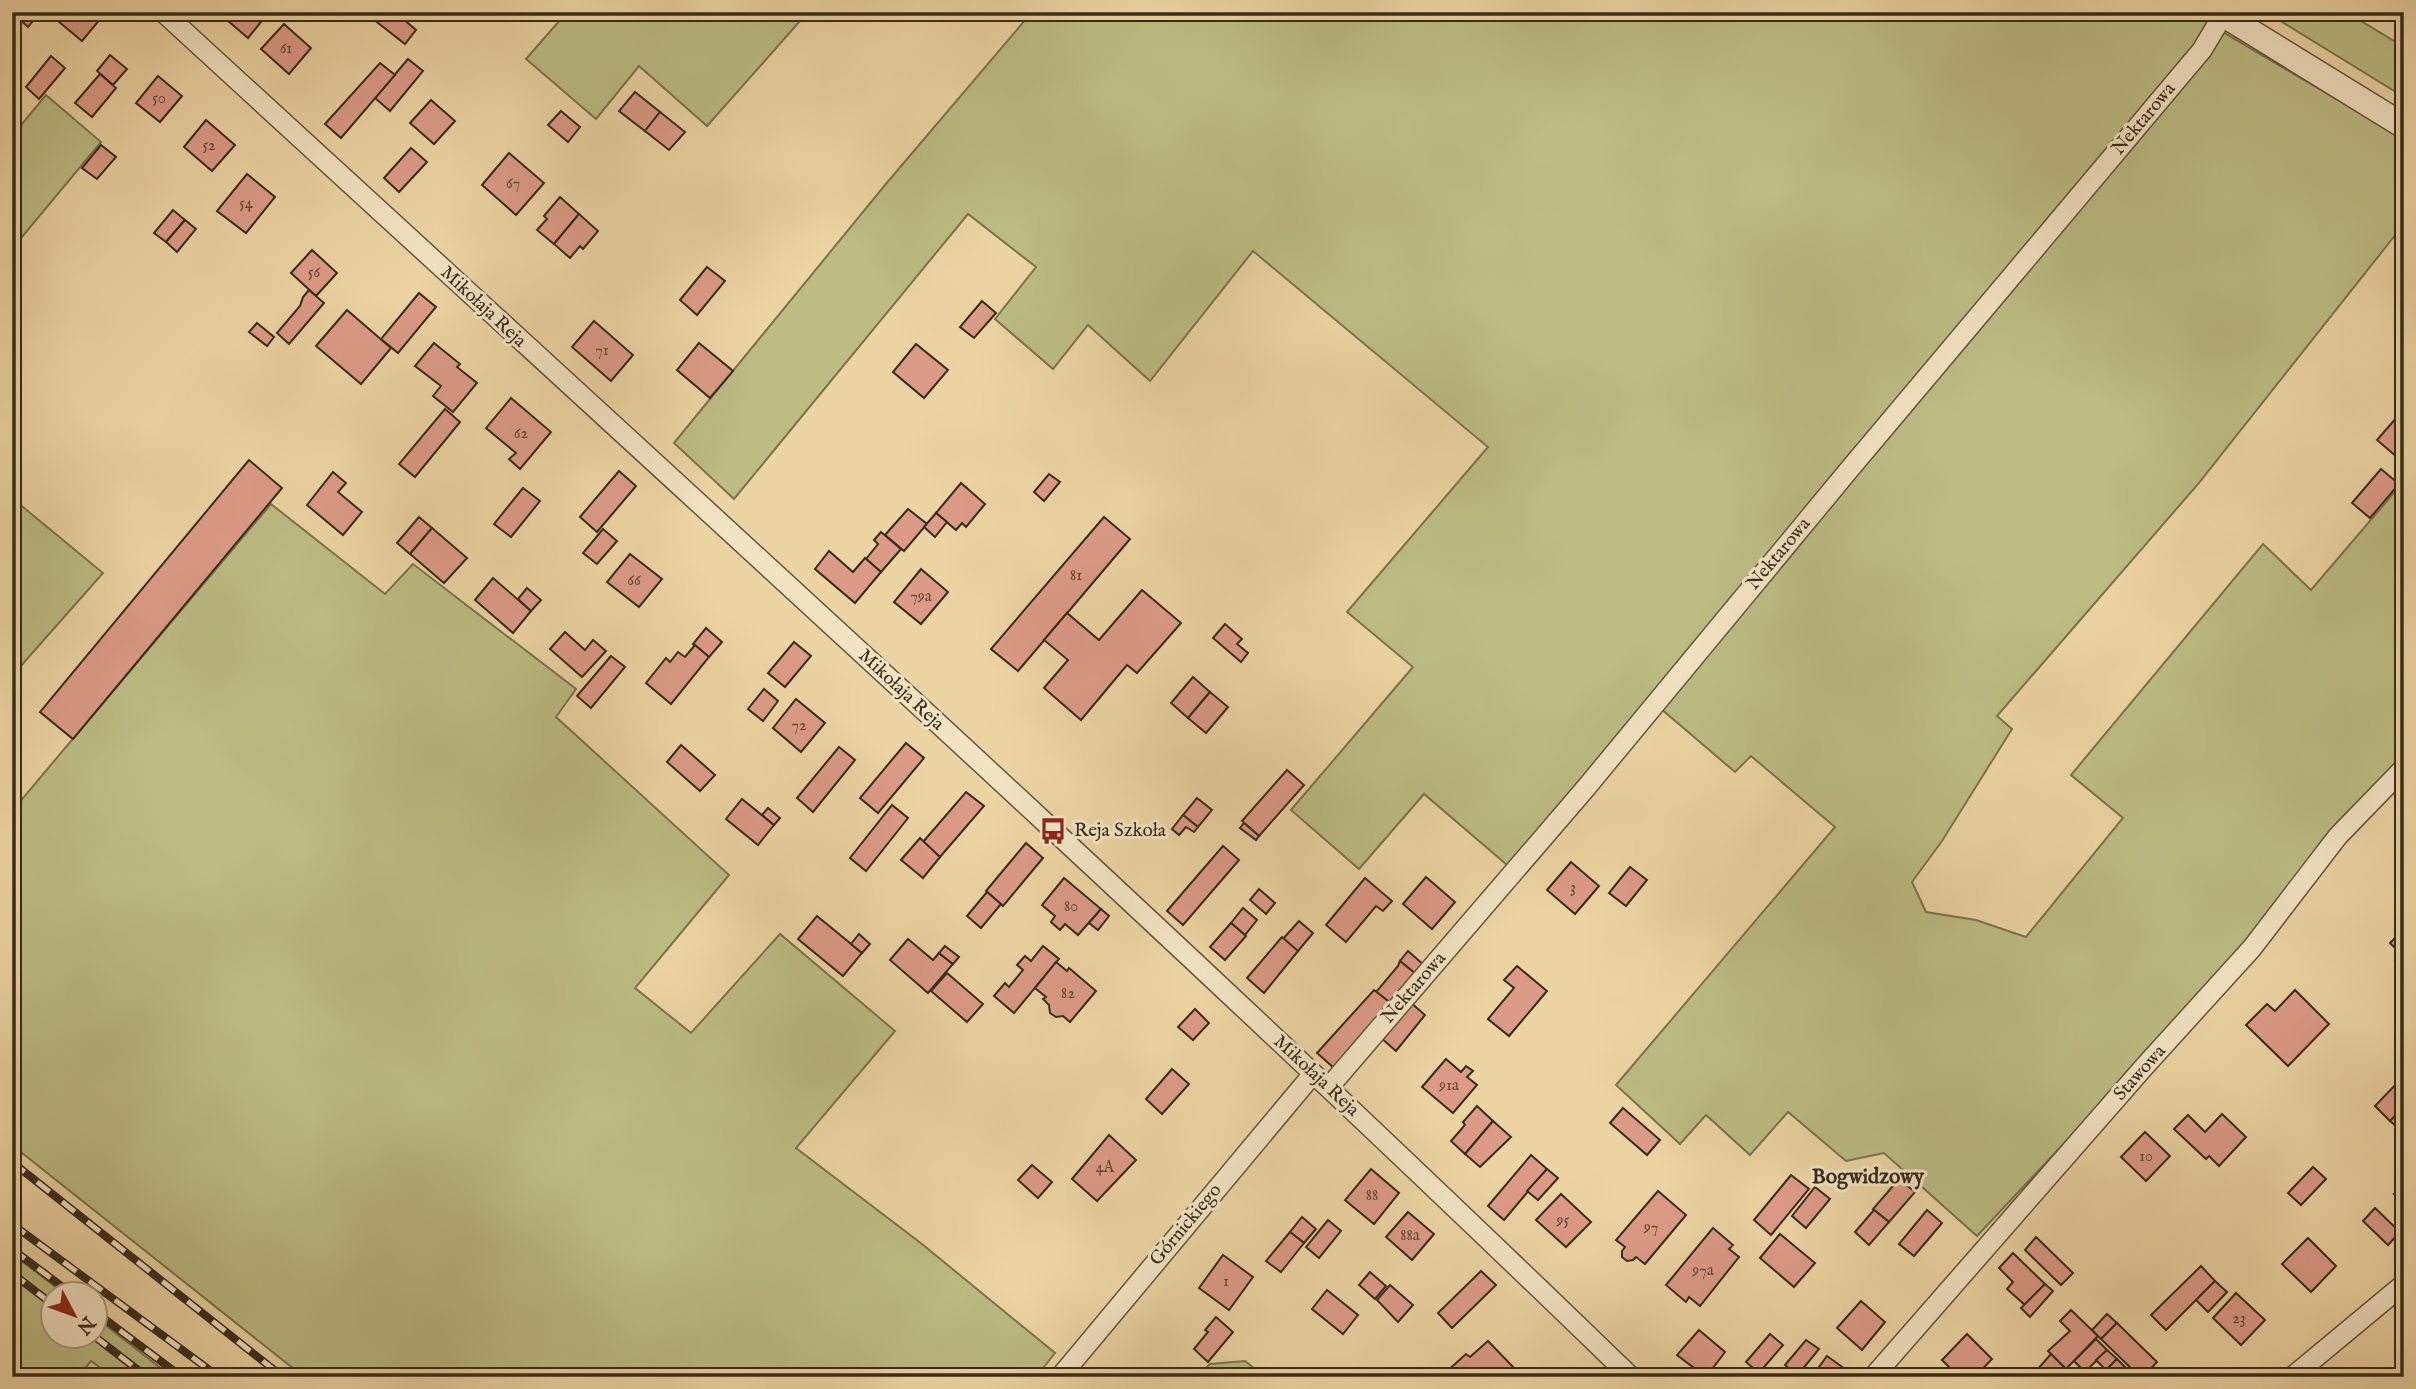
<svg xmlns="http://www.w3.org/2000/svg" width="2416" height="1389" viewBox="0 0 2416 1389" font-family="'IM FELL English',serif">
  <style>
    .green { fill: #bcbc83; stroke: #7a744e; stroke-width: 2 }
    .building { fill: #dc9b86; stroke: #382b19; stroke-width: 2 }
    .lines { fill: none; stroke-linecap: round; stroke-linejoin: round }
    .minor-casing { stroke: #65553c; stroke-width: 22 }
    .tertiary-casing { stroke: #65553c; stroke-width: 27 }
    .minor { stroke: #f3e3c3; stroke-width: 19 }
    .tertiary { stroke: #f3e3c3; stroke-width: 24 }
    .rail-casing { stroke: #382b19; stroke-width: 8 }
    .rail { stroke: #f3e3c3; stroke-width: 5; stroke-dasharray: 16; stroke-linecap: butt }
    .labels { text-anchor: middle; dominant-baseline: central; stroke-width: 6; stroke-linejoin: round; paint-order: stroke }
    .number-label { font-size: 16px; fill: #614734 }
    .street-label { font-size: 19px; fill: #382b19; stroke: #f3e3c3 }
    .poi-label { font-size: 19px; fill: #382b19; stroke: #f3e3c3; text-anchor: start }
    .neighbourhood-label { font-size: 21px; font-weight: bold; fill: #382b19; stroke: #f3e3c3 }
  </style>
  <rect width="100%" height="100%" fill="#edd4a3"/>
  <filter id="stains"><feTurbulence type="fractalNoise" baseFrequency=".00286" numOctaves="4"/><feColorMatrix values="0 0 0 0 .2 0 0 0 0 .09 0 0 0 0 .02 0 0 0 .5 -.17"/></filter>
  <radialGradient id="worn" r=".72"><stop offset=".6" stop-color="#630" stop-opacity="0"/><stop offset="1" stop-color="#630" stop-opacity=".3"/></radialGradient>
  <!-- green -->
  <g class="green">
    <polygon points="553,12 808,12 707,126 639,66 596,119 526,59 561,19"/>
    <polygon points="1032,12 2189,12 2404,139 2404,224 2198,484 1997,716 2012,729 1942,841 1912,882 1926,912 1976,920 2026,937 2123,818 2071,775 2263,544 2311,590 2404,481 2404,758 2319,848 2264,930 1977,1236 1884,1153 1846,1161 1788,1112 1750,1155 1706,1115 1680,1144 1616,1085 1835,827 1751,756 1735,772 1660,708 1520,876 1424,794 1359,869 1291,810 1413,667 1347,612 1488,447 1253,251 1150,381 1088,325 1053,369 995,319 1036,267 968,214 734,499 674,443 885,185"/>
    <polygon points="2266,12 2346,12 2404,47 2404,97"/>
    <polygon points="46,95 101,142 12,249 12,136"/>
    <polygon points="12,498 103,573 12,676"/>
    <polygon points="271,504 385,594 413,564 576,689 556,717 729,875 635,988 691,1033 780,934 895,1031 796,1148 922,1244 1055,1353 1036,1377 304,1377 12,1145 12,811"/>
    <polygon points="12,1254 65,1294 52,1294 52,1336 94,1336 95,1317 172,1377 112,1377 91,1361 78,1377 12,1377"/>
    <polygon points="1245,1361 1265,1377 1197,1377 1210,1364"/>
  </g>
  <!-- building -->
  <g class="building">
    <polygon points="12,12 40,12 28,27"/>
    <polygon points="55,12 106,12 82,41 52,16"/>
    <polygon points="224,12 269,12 248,38 221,15"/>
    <polygon points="370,12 395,12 416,30 405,44 368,15"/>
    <polygon points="284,24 311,48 289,74 261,49"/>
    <polygon points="110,55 127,69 113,85 97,71"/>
    <polygon points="51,56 65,68 39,99 26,87"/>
    <polygon points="408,59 423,71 390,111 375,98"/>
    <polygon points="380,63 395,75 341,138 325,124"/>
    <polygon points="100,74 116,88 92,117 75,103"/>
    <polygon points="158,76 182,96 160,122 136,103"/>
    <polygon points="635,92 660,112 645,131 619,111"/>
    <polygon points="431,100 455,121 434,144 410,123"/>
    <polygon points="561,111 580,127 568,142 548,125"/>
    <polygon points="660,112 685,132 669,150 645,131"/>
    <polygon points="206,120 235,145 212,171 184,147"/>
    <polygon points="101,145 116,157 97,179 82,168"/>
    <polygon points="411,148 427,162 399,192 384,178"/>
    <polygon points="509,153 544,183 516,215 482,185"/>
    <polygon points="247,174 275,197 246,233 217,211"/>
    <polygon points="560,197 579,214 554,244 537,230 547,219 544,216"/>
    <polygon points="173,210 185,220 166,242 154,233"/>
    <polygon points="579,214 598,231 583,249 580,246 570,258 554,244"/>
    <polygon points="185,220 196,229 177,252 166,242"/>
    <polygon points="312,250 337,273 316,296 291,273"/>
    <polygon points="707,267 725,281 697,315 680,300"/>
    <polygon points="309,290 324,303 289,344 277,333 300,306 303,297"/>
    <polygon points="419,293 436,307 398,353 381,339"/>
    <polygon points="982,301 996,313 974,338 960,327"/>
    <polygon points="347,310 391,348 361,384 316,346"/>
    <polygon points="594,321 633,355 611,381 572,347"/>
    <polygon points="257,323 274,337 267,346 249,332"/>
    <polygon points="434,343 460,364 457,367 477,383 453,412 433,396 441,386 415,366"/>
    <polygon points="699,343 733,371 710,398 677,370"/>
    <polygon points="916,344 948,370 924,398 893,372"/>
    <polygon points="511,398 551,432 520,469 509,459 516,453 486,428"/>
    <polygon points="445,409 460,422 415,477 399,464"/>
    <polygon points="2404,409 2404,463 2377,440"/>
    <polygon points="249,460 282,488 73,739 40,712"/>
    <polygon points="2381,469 2399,484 2370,518 2352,503"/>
    <polygon points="619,471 636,486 597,532 580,517"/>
    <polygon points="333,472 346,483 338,492 362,512 343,535 307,505"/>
    <polygon points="1049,474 1060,482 1044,501 1034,492"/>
    <polygon points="961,483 985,504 966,527 962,523 956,530 936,513"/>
    <polygon points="523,488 540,501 511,537 494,524"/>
    <polygon points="908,509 927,524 904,551 885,535"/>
    <polygon points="936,513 947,522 935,537 924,527"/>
    <polygon points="419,517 432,528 410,554 397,543"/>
    <polygon points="1104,517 1130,539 1018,671 991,649"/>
    <polygon points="432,528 467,558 444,583 410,554"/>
    <polygon points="603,529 617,541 597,564 583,553"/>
    <polygon points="881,532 901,549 881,572 866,559 878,544 874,540"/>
    <polygon points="829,551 853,572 865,558 881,572 855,603 815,569"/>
    <polygon points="630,554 662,579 639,607 607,582"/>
    <polygon points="921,569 948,592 921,624 894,602"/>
    <polygon points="493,578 531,611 513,633 475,600"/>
    <polygon points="527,588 541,600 531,611 518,599"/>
    <polygon points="1142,590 1181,623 1137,673 1127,665 1081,720 1044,688 1068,660 1044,640 1067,613 1099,640"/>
    <polygon points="1225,624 1242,639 1237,644 1248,653 1241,662 1213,638"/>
    <polygon points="706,628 722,642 709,657 693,644"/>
    <polygon points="565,632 585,650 593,640 606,651 582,677 550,649"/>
    <polygon points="794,642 811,656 785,687 768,673"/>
    <polygon points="695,645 709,657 671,704 646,683 666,658 670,662 678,652 685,657"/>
    <polygon points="611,656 625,667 591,708 577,696"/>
    <polygon points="1193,677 1210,692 1188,718 1171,703"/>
    <polygon points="764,689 778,701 763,721 748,709"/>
    <polygon points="1210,692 1228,707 1206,733 1188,718"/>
    <polygon points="796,699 825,723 801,752 773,728"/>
    <polygon points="906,743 924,758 878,813 860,798"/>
    <polygon points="681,745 715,775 700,791 667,762"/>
    <polygon points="839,747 855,760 813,812 797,798"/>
    <polygon points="1287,770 1304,785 1259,836 1242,821"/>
    <polygon points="966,792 984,806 940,857 923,842"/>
    <polygon points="1197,798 1212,810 1198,827 1183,815"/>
    <polygon points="742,799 774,825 758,845 726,819"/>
    <polygon points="892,805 908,818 866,871 850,858"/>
    <polygon points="768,808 780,818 774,825 762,815"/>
    <polygon points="1183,815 1198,827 1194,832 1186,827 1179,835 1172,829"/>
    <polygon points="1244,823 1259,836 1256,840 1240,828"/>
    <polygon points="920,838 940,857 923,878 901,860"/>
    <polygon points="1026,843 1043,858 1003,906 986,891"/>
    <polygon points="1223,846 1239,860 1183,925 1167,911"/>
    <polygon points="1571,862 1599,886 1575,914 1547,890"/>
    <polygon points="1630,867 1647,880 1626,906 1609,893"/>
    <polygon points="1426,877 1455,902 1432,929 1403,904"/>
    <polygon points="1064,878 1101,909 1078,935 1065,924 1060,930 1051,922 1055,916 1042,905"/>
    <polygon points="1365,878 1392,901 1383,911 1376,906 1346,942 1326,925"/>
    <polygon points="1259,889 1275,903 1266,914 1250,900"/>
    <polygon points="987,892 1001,904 981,928 967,916"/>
    <polygon points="1243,908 1257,920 1245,935 1231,923"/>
    <polygon points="1101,909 1109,916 1098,930 1089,923"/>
    <polygon points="817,916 862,953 843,976 798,939"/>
    <polygon points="1299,921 1313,933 1298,951 1283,939"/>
    <polygon points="1231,923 1246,936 1225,960 1210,947"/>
    <polygon points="2401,923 2404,926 2404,966 2402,968 2395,961 2402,955 2390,943 2399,934 2395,930"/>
    <polygon points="859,934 870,944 862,953 851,944"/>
    <polygon points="1282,937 1298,951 1264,993 1247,978"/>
    <polygon points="908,939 933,960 939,953 953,964 928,993 890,960"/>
    <polygon points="945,946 959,957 953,964 939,953"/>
    <polygon points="1043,946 1059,959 1014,1013 994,996 1005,983 1009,987 1023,970 1017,965 1025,956 1031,961"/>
    <polygon points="1408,951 1425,966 1417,975 1400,961"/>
    <polygon points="1400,961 1417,975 1393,1005 1376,992 1398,966"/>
    <polygon points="1056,962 1067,971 1069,968 1096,991 1070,1022 1063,1016 1056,1017 1050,1013 1049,1005 1043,999 1046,997 1035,988"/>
    <polygon points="1517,966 1547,991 1509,1036 1488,1019 1514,988 1504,980"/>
    <polygon points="947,973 983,1004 967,1022 931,991"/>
    <polygon points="1374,990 1392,1004 1334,1068 1317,1053"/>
    <polygon points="2295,990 2329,1024 2288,1066 2246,1025 2267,1004 2275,1011"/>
    <polygon points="1410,1002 1425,1015 1396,1051 1381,1038"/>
    <polygon points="1195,1009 1209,1023 1193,1040 1178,1027"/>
    <polygon points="1446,1059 1461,1072 1466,1066 1473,1071 1467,1077 1477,1085 1453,1113 1422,1087"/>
    <polygon points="1172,1069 1189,1084 1162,1114 1146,1099"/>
    <polygon points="2398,1082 2404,1087 2404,1107 2390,1121 2375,1106"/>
    <polygon points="1477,1106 1493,1121 1465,1154 1451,1141 1465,1125 1463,1122"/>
    <polygon points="1623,1108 1660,1140 1647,1155 1610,1123"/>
    <polygon points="2400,1111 2404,1114 2404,1122 2398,1128 2390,1121"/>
    <polygon points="2222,1114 2246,1137 2219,1166 2209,1156 2206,1159 2174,1129 2188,1115 2205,1132"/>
    <polygon points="1493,1121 1511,1137 1480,1167 1465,1154"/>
    <polygon points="2145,1132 2170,1156 2146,1181 2121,1157"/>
    <polygon points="1109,1135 1136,1160 1097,1201 1072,1179"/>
    <polygon points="1531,1155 1547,1169 1504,1220 1488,1206"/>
    <polygon points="1032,1165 1052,1182 1038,1198 1018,1180"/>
    <polygon points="2313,1167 2326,1179 2301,1205 2288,1193"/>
    <polygon points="1371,1169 1399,1193 1374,1224 1345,1200"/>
    <polygon points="1547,1169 1558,1178 1538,1200 1527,1191"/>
    <polygon points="1791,1175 1809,1189 1771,1235 1754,1220"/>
    <polygon points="1899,1179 1915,1192 1889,1222 1873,1209"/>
    <polygon points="1815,1187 1830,1199 1806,1228 1792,1216"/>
    <polygon points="2404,1187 2404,1206 2394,1194"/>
    <polygon points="1658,1191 1686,1215 1645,1264 1636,1257 1633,1260 1627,1261 1622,1257 1622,1251 1625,1247 1616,1240"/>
    <polygon points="1561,1194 1591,1222 1566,1247 1536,1220"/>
    <polygon points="2375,1208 2400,1232 2388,1245 2363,1221"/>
    <polygon points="1874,1210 1889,1222 1869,1245 1855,1232"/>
    <polygon points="1927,1210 1942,1223 1914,1256 1899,1244"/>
    <polygon points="1408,1212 1434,1234 1412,1260 1386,1237"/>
    <polygon points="1302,1217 1316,1229 1304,1243 1290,1232"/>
    <polygon points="1328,1220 1341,1231 1319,1258 1306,1247"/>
    <polygon points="1713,1228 1733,1245 1729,1249 1739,1257 1700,1306 1689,1297 1686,1302 1666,1285"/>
    <polygon points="1290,1232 1304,1243 1281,1272 1266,1261"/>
    <polygon points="1780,1234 1815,1263 1794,1287 1760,1258"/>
    <polygon points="2036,1237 2073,1273 2061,1285 2025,1250"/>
    <polygon points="2308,1238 2336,1266 2311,1292 2282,1264"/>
    <polygon points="2013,1253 2045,1284 2025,1305 2007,1289 2013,1282 1999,1268"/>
    <polygon points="1223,1255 1253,1277 1229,1310 1199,1288"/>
    <polygon points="2201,1266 2215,1281 2166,1330 2151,1315"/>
    <polygon points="1481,1271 1496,1285 1452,1328 1438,1313"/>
    <polygon points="1370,1272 1386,1286 1375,1299 1359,1285"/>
    <polygon points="2215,1281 2227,1292 2208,1312 2196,1300"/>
    <polygon points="2045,1284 2053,1291 2030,1317 2021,1308"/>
    <polygon points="1390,1285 1413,1305 1398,1322 1377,1300"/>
    <polygon points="1327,1290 1358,1315 1343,1334 1312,1309"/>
    <polygon points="2236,1293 2265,1320 2241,1345 2213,1318"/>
    <polygon points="1861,1301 1885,1322 1862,1350 1837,1328"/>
    <polygon points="2071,1310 2098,1336 2066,1369 2048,1351 2070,1331 2060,1321"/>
    <polygon points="2107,1314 2117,1323 2101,1339 2092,1330"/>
    <polygon points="1216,1317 1233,1332 1208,1362 1194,1349 1208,1332 1205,1330"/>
    <polygon points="2117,1323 2157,1362 2143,1377 2140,1377 2101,1339"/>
    <polygon points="1699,1330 1725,1352 1706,1377 1677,1355"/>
    <polygon points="1770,1334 1783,1345 1759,1373 1746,1362"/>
    <polygon points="1967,1334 1992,1359 1975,1377 1959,1377 1942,1360"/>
    <polygon points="2096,1339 2107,1350 2085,1372 2074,1361"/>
    <polygon points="1806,1340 1819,1349 1797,1376 1785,1365"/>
    <polygon points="1488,1341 1516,1370 1509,1377 1449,1377 1445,1373 1466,1354 1470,1357"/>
    <polygon points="2107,1350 2117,1359 2106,1370 2096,1360"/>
    <polygon points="2051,1354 2066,1369 2058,1377 2043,1377 2034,1368 2037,1370"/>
    <polygon points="1827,1356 1845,1369 1839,1377 1827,1377 1829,1375 1819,1367"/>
    <polygon points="2117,1359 2135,1377 2114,1377 2106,1370"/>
  </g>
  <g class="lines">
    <defs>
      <g id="minor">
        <path d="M163 12C655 464 1151 912 1631 1377"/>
        <polyline points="1329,1087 1585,789 1848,471 2202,50 2223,15"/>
        <polyline points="1060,1377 1313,1074"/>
        <polyline points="1873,1377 2144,1067 2252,948 2338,836 2404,768"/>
        <polyline points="2292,1377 2404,1284"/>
      </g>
      <polyline id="tertiary" points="2219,12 2404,126"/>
    </defs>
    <!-- minor casing -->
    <use href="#minor" class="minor-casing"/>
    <!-- tertiary casing -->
    <use href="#tertiary" class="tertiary-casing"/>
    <!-- minor -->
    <use href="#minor" class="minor"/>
    <!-- tertiary -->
    <use href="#tertiary" class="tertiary"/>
    <defs>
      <g id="rail">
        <polyline points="12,1162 283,1377"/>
        <polyline points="12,1224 219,1377"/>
        <polyline points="12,1249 72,1294"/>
        <polyline points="12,1273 52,1304"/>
        <polyline points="94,1311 182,1377"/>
        <polyline points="94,1336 147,1377"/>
      </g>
    </defs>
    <!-- rail casing -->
    <use href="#rail" class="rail-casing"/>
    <!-- rail -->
    <use href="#rail" class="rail"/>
  </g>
  <!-- icons -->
  <defs>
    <symbol id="bus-bare" viewBox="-9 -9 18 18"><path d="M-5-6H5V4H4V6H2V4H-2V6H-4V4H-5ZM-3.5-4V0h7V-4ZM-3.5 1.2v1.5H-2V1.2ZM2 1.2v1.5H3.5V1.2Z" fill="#8f2418" stroke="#f3e3c3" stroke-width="2.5" paint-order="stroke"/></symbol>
  </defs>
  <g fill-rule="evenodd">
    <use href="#bus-bare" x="1034" y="812" width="38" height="38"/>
  </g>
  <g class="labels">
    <!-- number labels -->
    <g class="number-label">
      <text x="286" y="49">61</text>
      <text x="159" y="99">50</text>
      <text x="209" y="146">52</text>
      <text x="513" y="184">67</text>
      <text x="246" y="204">54</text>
      <text x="314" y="273">56</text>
      <text x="602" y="351">71</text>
      <text x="521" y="434">62</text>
      <text x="1076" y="576">81</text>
      <text x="634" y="581">66</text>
      <text x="921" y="597">79a</text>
      <text x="799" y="726">72</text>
      <text x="1573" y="888">3</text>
      <text x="1071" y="907">80</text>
      <text x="1068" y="994">82</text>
      <text x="1449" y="1086">91a</text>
      <text x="2146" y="1157">10</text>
      <text x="1105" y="1168">4A</text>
      <text x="1372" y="1196">88</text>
      <text x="1563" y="1221">95</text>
      <text x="1651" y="1228">97</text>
      <text x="1410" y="1236">88a</text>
      <text x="1703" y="1271">97a</text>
      <text x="1226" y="1282">1</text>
      <text x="2239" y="1319">23</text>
    </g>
    <!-- street labels -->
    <g class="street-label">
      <text transform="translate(2144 119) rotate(-50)">Nektarowa</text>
      <text transform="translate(483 307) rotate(43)">Mikołaja Reja</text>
      <text transform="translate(1779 554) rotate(-50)">Nektarowa</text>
      <text transform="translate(901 690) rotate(43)">Mikołaja Reja</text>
      <text transform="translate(1414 988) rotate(-49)">Nektarowa</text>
      <text transform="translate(2140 1073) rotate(-48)">Stawowa</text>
      <text transform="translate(1316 1076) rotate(43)">Mikołaja Reja</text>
      <text transform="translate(1186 1225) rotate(-50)">Górnickiego</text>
    </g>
    <!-- poi labels -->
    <g class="poi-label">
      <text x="1074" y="831">Reja Szkoła</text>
    </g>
    <!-- neighbourhood labels -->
    <g class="neighbourhood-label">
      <text x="1868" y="1177">Bogwidzowy</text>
    </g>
  </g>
  <!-- margin -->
  <rect width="2416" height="1389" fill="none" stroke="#edd4a3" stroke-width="42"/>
  <rect x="14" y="14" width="2388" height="1361" fill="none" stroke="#382b19" stroke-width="3.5"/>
  <rect x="21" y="21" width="2374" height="1347" fill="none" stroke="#382b19" stroke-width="2"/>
  <!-- north arrow -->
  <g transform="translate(74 1315) rotate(131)"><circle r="33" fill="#f3e3c3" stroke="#a8997f" stroke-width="2"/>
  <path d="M0-5L12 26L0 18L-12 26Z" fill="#8f2418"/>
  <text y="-10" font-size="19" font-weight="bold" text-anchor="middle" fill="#382b19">N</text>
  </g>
  <rect width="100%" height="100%" filter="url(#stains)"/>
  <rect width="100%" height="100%" fill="url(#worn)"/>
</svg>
